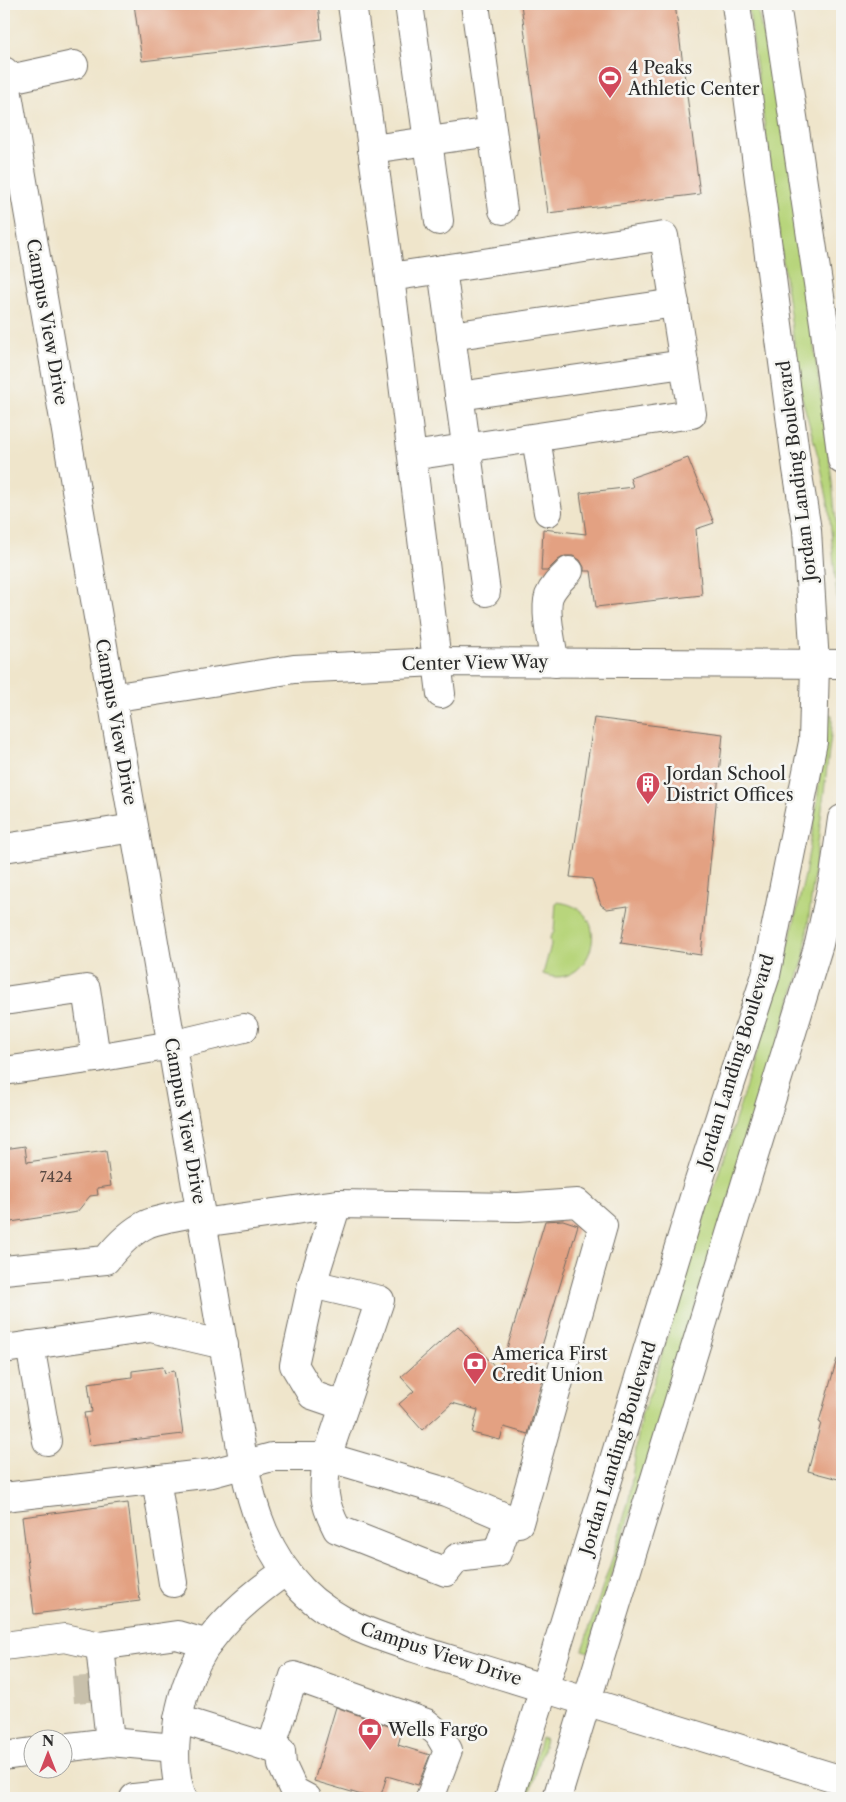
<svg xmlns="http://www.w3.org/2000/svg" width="846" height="1802" viewBox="0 0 846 1802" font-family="'Libre Caslon Text',serif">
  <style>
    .green { fill: #b8d57b; stroke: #728053 }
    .building { fill: #e3a182 }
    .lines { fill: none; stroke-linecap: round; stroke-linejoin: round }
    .minor-tunnel { stroke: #c8c0ab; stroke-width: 28; stroke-dasharray: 28 14; stroke-linecap: butt }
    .minor-casing { stroke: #706c63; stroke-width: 30 }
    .major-casing { stroke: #706c63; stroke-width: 30 }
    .minor { stroke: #fff; stroke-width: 28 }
    .major { stroke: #fff; stroke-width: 28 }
    .labels { text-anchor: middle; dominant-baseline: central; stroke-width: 5; stroke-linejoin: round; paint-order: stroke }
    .number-label { font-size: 15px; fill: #594841 }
    .poi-label { font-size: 18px; fill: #2b2b2b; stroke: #f6f6f2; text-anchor: start }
    .street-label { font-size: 18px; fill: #2b2b2b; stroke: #f6f6f2 }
  </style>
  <rect width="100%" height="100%" fill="#f6f6f2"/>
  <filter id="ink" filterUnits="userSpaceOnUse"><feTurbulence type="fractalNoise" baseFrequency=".02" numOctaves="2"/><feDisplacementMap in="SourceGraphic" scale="10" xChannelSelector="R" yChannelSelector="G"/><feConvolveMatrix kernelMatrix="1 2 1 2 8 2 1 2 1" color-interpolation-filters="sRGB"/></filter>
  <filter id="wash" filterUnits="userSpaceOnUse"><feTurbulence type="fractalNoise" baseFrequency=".0096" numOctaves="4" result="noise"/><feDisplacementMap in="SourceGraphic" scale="20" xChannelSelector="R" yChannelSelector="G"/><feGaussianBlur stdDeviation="1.12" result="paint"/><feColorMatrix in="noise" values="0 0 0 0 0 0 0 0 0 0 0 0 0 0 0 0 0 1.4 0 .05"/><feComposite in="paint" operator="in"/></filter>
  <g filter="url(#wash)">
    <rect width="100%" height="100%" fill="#efe5cb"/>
    <!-- green -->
    <g class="green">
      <polygon points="748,4 756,4 785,132 831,472 842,579 842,612 838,609 829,508 821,467 801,394"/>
      <polygon points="825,714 832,715 832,726 804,958 594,1629 589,1652 582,1650 614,1553 629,1499 641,1415 651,1391 687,1270 715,1185 775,993 791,936 805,875 817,804"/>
      <path d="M556 902C619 907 591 994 543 974L551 945 550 937 554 932Z"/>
      <polygon points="541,1738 546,1740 528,1798 524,1798"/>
    </g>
    <g id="blocks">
      <!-- building -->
      <g class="building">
        <polygon points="134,4 318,4 322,40 142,61"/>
        <polygon points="521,4 675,4 700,194 548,213"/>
        <polygon points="688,458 714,523 696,529 702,595 596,607 591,571 584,571 584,567 580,560 573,556 565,556 558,560 547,571 541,571 543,529 586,534 580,493 633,487 630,478"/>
        <polygon points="594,718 723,734 701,955 621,943 628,906 607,909 601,905 592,879 570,877"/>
        <polygon points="25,1146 27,1162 106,1151 111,1186 97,1188 98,1195 90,1196 77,1212 4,1223 4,1149"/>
        <polygon points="563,1220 578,1225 533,1376 543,1379 528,1434 504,1427 500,1440 472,1433 478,1410 452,1403 422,1430 399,1404 414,1391 401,1377 458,1326 500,1372 545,1221"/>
        <polygon points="837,1359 842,1359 842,1480 808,1471 821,1423 819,1422"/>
        <polygon points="163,1367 165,1373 174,1370 183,1434 90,1445 84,1413 92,1412 88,1383 132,1377 132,1371"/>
        <polygon points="128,1503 140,1601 34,1614 22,1517"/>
        <polygon points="336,1707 402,1731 398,1745 430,1755 418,1785 387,1776 380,1798 372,1798 314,1781"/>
      </g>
    </g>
  </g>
  <g filter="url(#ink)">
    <use href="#blocks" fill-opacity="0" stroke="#706c63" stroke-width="1"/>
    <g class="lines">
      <!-- minor-tunnel -->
      <polyline class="minor-tunnel" points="86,1676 88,1702"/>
      <defs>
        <g id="minor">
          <polyline points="352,4 390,277"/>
          <polyline points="409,4 439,221"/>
          <polyline points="475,4 503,210"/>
          <path d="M4 71 244 1465C253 1511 268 1555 302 1590 337 1626 387 1639 433 1654 474 1667 515 1679 556 1692 652 1721 747 1751 842 1780"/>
          <polyline points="5,80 74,65"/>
          <polyline points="372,149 492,132"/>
          <polyline points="442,269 486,592"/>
          <polyline points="451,336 675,303"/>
          <polyline points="459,396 684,364"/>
          <polyline points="536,438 548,512"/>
          <path d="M412 456 692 414 664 236 390 277C407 416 424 555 441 694"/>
          <path d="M555 663C552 646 544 611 549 596 553 586 562 578 569 571"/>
          <polyline points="111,698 294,669 437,662 842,664"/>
          <polyline points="4,848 134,828"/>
          <polyline points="4,1001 86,989 96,1058 172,1045 244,1028"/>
          <polyline points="4,1071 96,1058"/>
          <polyline points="202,1223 337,1204 518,1207 577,1203 603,1226 519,1523 446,1492 327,1457 380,1300 312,1284 337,1204"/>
          <path d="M4 1270 106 1260C117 1246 130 1232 147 1224 161 1218 185 1215 200 1212"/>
          <polyline points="312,1284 294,1365 312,1395 344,1406"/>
          <polyline points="30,1345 47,1441"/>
          <polyline points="4,1349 151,1328 224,1345"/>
          <polyline points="156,1479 173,1583"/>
          <path d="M4 1497 212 1473 272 1457H327C323 1489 322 1500 337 1529L446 1572 457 1558 497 1553 509 1519"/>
          <polyline points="4,1646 65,1638 100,1646 177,1635 208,1644"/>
          <polyline points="100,1646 110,1742"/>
          <polyline points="178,1719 281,1751 282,1765 294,1791 307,1798"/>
          <polyline points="62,1748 110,1742 175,1748"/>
          <polyline points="271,1748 294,1676 426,1723 438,1733 448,1750 430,1798"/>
          <polyline points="4,1756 32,1752"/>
          <polyline points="134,1798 180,1793"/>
          <path d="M183 1798C175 1781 174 1756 176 1737 183 1657 223 1615 286 1571"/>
        </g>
        <g id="major">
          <polyline points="776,4 824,323 842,460"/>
          <polyline points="509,1798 553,1660 698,1184 766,975 813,742 815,664 807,530 797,469 736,4"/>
          <polyline points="557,1798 819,944 834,876 842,819"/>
        </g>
      </defs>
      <!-- minor casing -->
      <use href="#minor" class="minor-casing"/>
      <!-- major casing -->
      <use href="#major" class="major-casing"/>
      <!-- minor -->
      <use href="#minor" class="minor"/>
      <!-- major -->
      <use href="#major" class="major"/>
    </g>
  </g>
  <!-- icons -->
  <defs>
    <symbol id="stadium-pin" viewBox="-11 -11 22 30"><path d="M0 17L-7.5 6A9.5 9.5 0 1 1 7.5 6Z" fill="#d1495b" stroke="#f6f6f2"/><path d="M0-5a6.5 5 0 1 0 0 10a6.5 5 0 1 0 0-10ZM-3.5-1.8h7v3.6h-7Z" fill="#fff"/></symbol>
    <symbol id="building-pin" viewBox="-11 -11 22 30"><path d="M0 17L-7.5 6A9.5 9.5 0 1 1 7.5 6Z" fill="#d1495b" stroke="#f6f6f2"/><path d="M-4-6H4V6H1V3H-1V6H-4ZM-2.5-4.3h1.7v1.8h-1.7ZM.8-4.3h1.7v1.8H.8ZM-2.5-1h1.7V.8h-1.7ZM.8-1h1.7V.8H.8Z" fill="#fff"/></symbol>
    <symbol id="bank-pin" viewBox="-11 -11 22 30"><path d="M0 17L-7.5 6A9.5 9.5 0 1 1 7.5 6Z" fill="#d1495b" stroke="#f6f6f2"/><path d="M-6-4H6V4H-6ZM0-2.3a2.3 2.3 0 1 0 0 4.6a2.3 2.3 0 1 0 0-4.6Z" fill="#fff"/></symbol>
  </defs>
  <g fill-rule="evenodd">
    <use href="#stadium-pin" x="596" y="64" width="28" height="38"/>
    <use href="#building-pin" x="634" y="770" width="28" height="38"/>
    <use href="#bank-pin" x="461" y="1350" width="28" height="38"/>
    <use href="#bank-pin" x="356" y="1716" width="28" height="38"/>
  </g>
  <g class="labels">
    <!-- number labels -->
    <g class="number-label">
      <text x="56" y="1176">7424</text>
    </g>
    <!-- poi labels -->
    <g class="poi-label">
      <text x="628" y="68">4 Peaks<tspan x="628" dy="21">Athletic Center</tspan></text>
      <text x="666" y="774">Jordan School<tspan x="666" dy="21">District Offices</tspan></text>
      <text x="492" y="1354">America First<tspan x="492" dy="21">Credit Union</tspan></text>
      <text x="388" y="1730">Wells Fargo</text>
    </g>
    <!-- street labels -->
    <g class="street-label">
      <text transform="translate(47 322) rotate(80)">Campus View Drive</text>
      <text transform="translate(797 471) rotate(-97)">Jordan Landing Boulevard</text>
      <text transform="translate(475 663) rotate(-1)">Center View Way</text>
      <text transform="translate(116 722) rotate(80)">Campus View Drive</text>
      <text transform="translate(736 1061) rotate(-73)">Jordan Landing Boulevard</text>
      <text transform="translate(185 1121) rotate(80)">Campus View Drive</text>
      <text transform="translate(618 1448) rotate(-73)">Jordan Landing Boulevard</text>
      <text transform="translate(441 1654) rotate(18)">Campus View Drive</text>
    </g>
  </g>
  <!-- margin -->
  <rect width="846" height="1802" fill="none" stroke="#f6f6f2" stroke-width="20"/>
  <!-- north arrow -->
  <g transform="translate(48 1754)"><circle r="24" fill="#f6f6f2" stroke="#a5a5a2"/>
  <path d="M0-4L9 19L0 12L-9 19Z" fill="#d1495b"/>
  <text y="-8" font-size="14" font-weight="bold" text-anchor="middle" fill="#2b2b2b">N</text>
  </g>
</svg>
